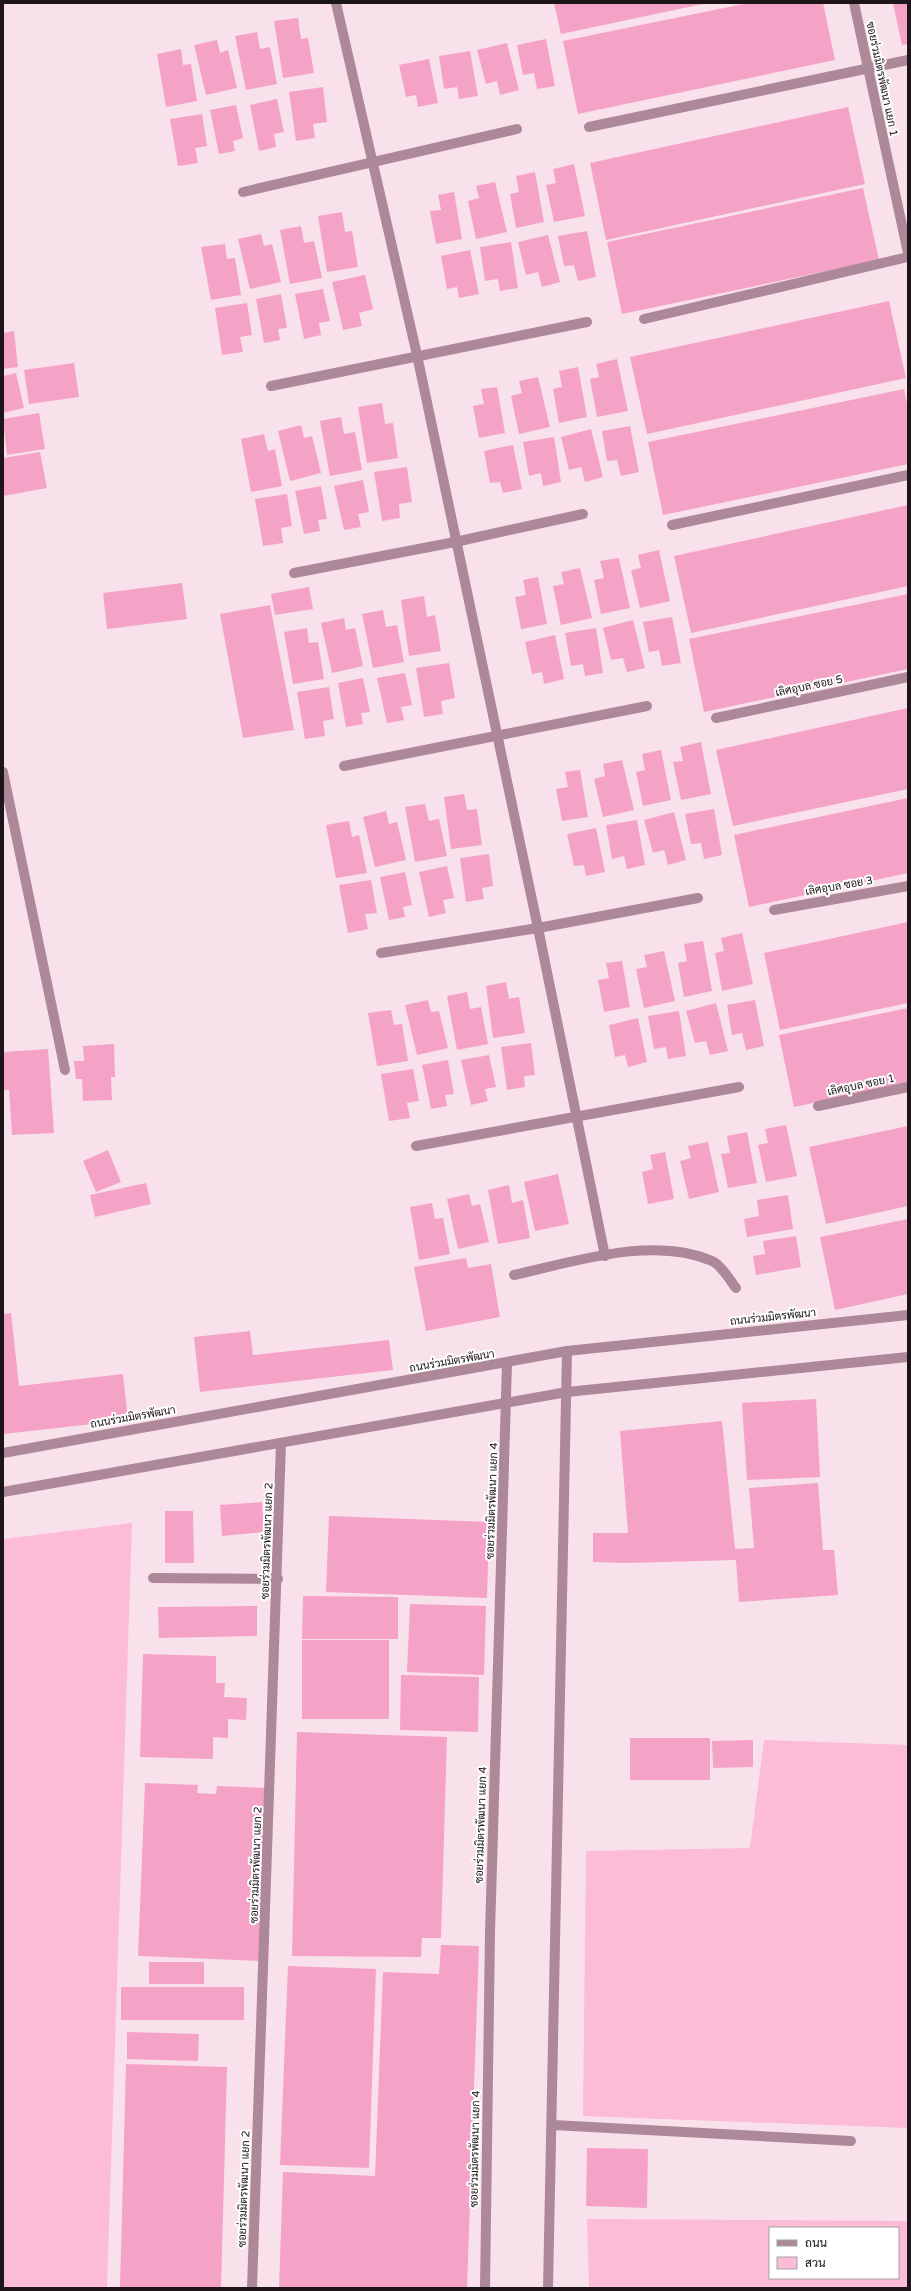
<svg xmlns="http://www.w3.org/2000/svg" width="911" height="2291" viewBox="0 0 911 2291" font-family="'Varela Round',Sarabun,sans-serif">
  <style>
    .green { fill: #fcbbd7; fill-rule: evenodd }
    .building { fill: #f5a2c7 }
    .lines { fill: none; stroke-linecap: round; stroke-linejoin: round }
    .lane { stroke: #ad8898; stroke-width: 10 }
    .street { stroke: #ad8898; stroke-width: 10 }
    .labels { text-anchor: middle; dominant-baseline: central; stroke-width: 4; stroke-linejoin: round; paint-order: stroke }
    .street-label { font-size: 11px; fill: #1d1518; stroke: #fff }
  </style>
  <rect width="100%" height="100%" fill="#f9e1eb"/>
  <!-- green -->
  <g class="green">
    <polygon points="132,1523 107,2288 3,2288 3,1539"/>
    <polygon points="764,1740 908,1745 908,2128 583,2116 586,1851 750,1848"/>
    <path d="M587 2219 908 2221V2288H589ZM770 2228H898V2278H770Z"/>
  </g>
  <!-- building -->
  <g class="building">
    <polygon points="554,3 703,3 703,4 561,34"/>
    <polygon points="748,3 823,3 835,60 578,114 563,41"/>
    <polygon points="893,3 908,3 908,44 902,45"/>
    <polygon points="298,18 301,39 308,38 314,73 283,78 274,21"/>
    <polygon points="257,32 260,49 270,47 277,84 246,90 235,36"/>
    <polygon points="546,39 555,86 537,89 534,73 523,75 517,45"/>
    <polygon points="217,40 220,53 228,50 237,88 206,95 194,45"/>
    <polygon points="507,43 519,90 500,95 497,81 486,84 477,50"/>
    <polygon points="181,49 183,65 191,64 197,101 166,107 157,54"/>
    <polygon points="470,51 478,96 459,99 457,87 444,89 439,56"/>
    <polygon points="429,59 438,103 418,107 416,95 406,97 399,65"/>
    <polygon points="323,87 327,122 313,124 315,138 296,141 289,92"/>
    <polygon points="277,99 284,132 274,134 276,147 259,151 250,105"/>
    <polygon points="236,105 243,138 233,141 235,151 219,154 210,110"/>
    <polygon points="848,107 865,184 606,240 590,163"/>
    <polygon points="202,114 207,146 195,148 198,163 178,166 170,119"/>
    <polygon points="574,164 585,216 554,222 546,185 556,183 553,169"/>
    <polygon points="535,172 544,222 516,228 510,194 519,192 516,176"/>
    <polygon points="495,182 507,232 476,239 468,201 479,198 476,186"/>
    <polygon points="863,188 879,260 622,314 607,242"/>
    <polygon points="454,192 462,239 436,244 430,211 441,210 438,195"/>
    <polygon points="342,212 345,232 352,231 358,267 327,272 318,216"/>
    <polygon points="301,226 304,243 314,241 322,278 290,284 280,230"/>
    <polygon points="587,231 596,277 578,281 574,265 564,266 558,236"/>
    <polygon points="261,234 264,246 272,244 281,282 250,289 238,239"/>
    <polygon points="548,235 560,282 542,287 538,272 526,275 518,242"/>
    <polygon points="511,242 518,288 500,291 498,279 485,281 480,247"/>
    <polygon points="225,244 227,259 235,258 241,295 211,300 201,247"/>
    <polygon points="470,250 479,294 459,298 457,287 447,289 441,256"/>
    <polygon points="365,275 373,309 359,313 362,326 343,330 332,282"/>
    <polygon points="323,289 330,321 319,323 321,335 304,339 295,294"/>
    <polygon points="281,294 287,328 278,329 280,340 264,343 256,299"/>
    <polygon points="889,301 906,378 647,434 630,357"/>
    <polygon points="247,303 252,335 240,337 243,352 222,355 215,308"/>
    <polygon points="14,331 18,367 3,369 3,333"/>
    <polygon points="617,359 628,411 597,417 590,379 599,377 596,364"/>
    <polygon points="74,363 79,397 29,404 24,370"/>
    <polygon points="578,367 587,417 559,423 553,389 562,387 559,371"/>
    <polygon points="16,373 24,408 3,413 3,376"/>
    <polygon points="538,377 550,427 519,434 511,396 522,393 519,381"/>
    <polygon points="497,387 505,433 479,438 473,406 484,404 481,389"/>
    <polygon points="904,389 908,408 908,464 663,515 648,442"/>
    <polygon points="382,403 385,424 393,423 398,458 367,463 358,407"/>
    <polygon points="39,413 45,449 7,455 3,419"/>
    <polygon points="341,417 344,434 355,432 362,470 330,476 320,421"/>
    <polygon points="301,425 304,438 312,436 321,473 290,481 278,431"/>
    <polygon points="630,426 639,472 621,476 617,460 607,461 602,431"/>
    <polygon points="591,429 603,477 585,482 581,467 569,470 561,437"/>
    <polygon points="264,434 268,451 275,449 282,486 251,492 241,439"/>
    <polygon points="554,437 561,482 543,486 541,473 529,476 523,442"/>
    <polygon points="513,445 522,489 503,493 500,482 490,483 484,451"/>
    <polygon points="40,452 47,488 3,496 3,458"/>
    <polygon points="407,467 412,502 399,504 400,518 382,521 374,472"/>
    <polygon points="363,480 369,512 358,514 361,527 344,530 334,486"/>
    <polygon points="321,486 327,519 318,520 320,531 304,534 295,491"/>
    <polygon points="287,494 292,526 281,528 283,543 263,546 255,499"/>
    <polygon points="908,505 908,586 691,633 674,556"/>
    <polygon points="659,550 670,601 640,608 631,570 641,568 638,555"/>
    <polygon points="619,558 630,608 601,614 594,580 604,578 600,561"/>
    <polygon points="580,568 592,618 561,625 553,586 564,584 561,572"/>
    <polygon points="538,577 547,624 521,629 515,597 526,595 523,580"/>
    <polygon points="182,583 187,619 107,629 103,593"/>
    <polygon points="309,587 313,609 275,615 271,594"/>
    <polygon points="908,594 908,669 704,712 689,639"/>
    <polygon points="424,596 427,617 435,615 441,651 409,656 401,600"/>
    <polygon points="270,605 294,730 243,738 220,614"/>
    <polygon points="383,610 386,627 397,625 404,662 373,668 362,614"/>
    <polygon points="672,617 681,663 662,666 659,650 649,652 643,622"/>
    <polygon points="344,618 346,630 355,628 363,666 332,673 321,623"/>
    <polygon points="633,620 645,668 627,672 623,658 611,660 603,628"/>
    <polygon points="307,628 309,643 318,642 324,679 293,684 284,632"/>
    <polygon points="596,628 603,673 585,676 583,664 571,666 565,633"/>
    <polygon points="555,635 564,679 544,684 542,672 532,674 525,642"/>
    <polygon points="449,663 455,698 441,701 443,714 424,717 416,668"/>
    <polygon points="405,673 412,705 401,707 404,720 387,723 377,678"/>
    <polygon points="363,678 370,712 361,713 363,724 346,727 338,683"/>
    <polygon points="329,687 334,719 323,721 325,736 305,739 297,692"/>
    <polygon points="908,708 908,789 733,826 716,750"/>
    <polygon points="701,742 711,794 681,800 673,762 683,761 680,747"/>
    <polygon points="661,750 671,800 643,806 636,772 645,770 642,754"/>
    <polygon points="622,760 634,810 603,817 594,779 605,776 603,764"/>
    <polygon points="580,770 588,817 562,821 556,789 568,787 565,772"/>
    <polygon points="464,794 467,810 477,809 482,845 451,849 444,797"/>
    <polygon points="908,798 908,873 749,907 734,835"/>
    <polygon points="425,804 429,821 439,819 447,856 415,862 405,807"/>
    <polygon points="714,809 722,855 704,859 701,843 691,844 685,814"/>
    <polygon points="386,811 389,824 397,822 406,860 375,867 363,817"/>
    <polygon points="674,812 686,860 668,865 664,850 653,853 644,820"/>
    <polygon points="637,820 645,865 627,869 624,856 612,859 606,825"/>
    <polygon points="349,821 352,837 359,835 367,873 336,878 326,825"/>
    <polygon points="596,828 605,872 586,876 584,865 574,866 567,834"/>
    <polygon points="489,854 493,886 482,888 484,899 466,902 460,858"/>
    <polygon points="447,866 454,898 443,900 446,913 429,917 419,872"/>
    <polygon points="405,872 412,905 403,907 405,917 389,920 380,877"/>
    <polygon points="371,880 377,913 365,914 368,929 348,933 339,885"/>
    <polygon points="908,922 908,1003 780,1030 764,953"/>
    <polygon points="742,933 753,984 722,991 715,953 724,951 721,938"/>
    <polygon points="703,941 712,991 684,997 678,963 687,961 684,944"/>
    <polygon points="664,951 675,1001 644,1008 636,969 647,967 644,955"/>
    <polygon points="622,961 630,1007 604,1012 598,980 609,978 606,963"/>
    <polygon points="506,982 509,999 519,997 525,1033 493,1038 486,986"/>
    <polygon points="467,992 470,1009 481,1007 488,1044 457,1050 447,996"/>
    <polygon points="428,1000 431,1012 439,1011 448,1048 417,1055 405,1005"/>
    <polygon points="755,1000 764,1046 746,1050 742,1033 732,1035 727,1005"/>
    <polygon points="716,1003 728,1051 710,1055 706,1041 695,1043 686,1011"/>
    <polygon points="908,1008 908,1083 794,1107 779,1035"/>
    <polygon points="391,1010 394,1025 402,1024 408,1061 377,1066 368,1013"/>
    <polygon points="679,1011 686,1056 668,1059 666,1047 654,1049 648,1016"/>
    <polygon points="638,1018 647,1062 628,1067 625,1055 615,1057 609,1025"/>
    <polygon points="531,1043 535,1075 524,1076 525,1087 507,1090 501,1047"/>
    <polygon points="114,1044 115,1077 111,1077 112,1100 83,1101 82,1079 76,1079 74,1061 84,1061 83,1046"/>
    <polygon points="48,1049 54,1133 12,1135 9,1090 3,1090 3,1052"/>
    <polygon points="489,1055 496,1087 485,1089 488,1101 471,1105 461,1060"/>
    <polygon points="448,1060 454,1094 445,1095 447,1106 431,1109 422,1065"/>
    <polygon points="413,1069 419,1101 407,1103 410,1118 389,1121 381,1074"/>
    <polygon points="786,1125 797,1176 766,1182 758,1145 768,1143 765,1129"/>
    <polygon points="908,1126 908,1206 826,1224 809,1147"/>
    <polygon points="747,1132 757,1183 728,1188 721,1154 730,1153 727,1136"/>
    <polygon points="708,1142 719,1192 689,1199 680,1161 691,1158 688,1146"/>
    <polygon points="108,1150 121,1182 96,1192 83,1161"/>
    <polygon points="665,1152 674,1199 648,1204 642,1172 653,1169 650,1155"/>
    <polygon points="558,1174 569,1224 535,1231 524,1182"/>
    <polygon points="146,1183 151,1204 95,1217 90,1195"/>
    <polygon points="509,1185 512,1203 523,1200 530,1238 498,1244 488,1190"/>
    <polygon points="469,1194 472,1206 480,1204 489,1242 458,1249 447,1199"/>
    <polygon points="788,1195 793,1229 747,1237 744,1219 759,1216 757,1200"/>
    <polygon points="432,1203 435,1219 443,1218 450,1254 419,1260 410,1207"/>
    <polygon points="908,1219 908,1294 835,1310 820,1237"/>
    <polygon points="796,1236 801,1267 756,1275 753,1256 765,1254 763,1241"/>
    <polygon points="466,1258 468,1268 491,1264 500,1317 426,1331 414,1267"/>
    <polygon points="11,1313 19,1386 123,1374 128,1420 3,1434 3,1314"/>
    <polygon points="250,1331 253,1355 389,1340 393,1370 200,1392 194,1337"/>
    <polygon points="816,1399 820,1477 747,1480 742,1403"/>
    <polygon points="722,1421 735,1549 754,1548 749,1488 818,1483 823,1550 834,1550 838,1595 739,1602 736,1560 627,1563 593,1562 593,1533 628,1533 620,1431"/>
    <polygon points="262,1502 264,1532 222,1536 220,1505"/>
    <polygon points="165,1511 193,1511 194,1563 165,1563"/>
    <polygon points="329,1516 489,1522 487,1598 326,1592"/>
    <polygon points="303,1596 398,1597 398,1639 302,1639"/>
    <polygon points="410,1604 486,1606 484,1675 407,1672"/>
    <polygon points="257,1606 257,1636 159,1638 158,1607"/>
    <rect x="302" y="1640" width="87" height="79"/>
    <polygon points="143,1654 216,1656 216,1683 225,1683 224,1697 247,1698 246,1720 228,1719 228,1738 213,1737 213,1759 140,1757"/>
    <polygon points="401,1675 479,1677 478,1732 400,1730"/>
    <polygon points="297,1732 447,1737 441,1938 422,1938 421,1957 292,1956"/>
    <rect x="630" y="1738" width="80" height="42"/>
    <polygon points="753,1740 753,1767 713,1768 712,1741"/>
    <polygon points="145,1783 198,1785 197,1793 216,1794 217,1786 269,1788 262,1961 138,1956"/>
    <polygon points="441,1945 479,1946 467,2288 279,2288 283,2172 375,2176 383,1972 439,1974"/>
    <rect x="149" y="1962" width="55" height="22"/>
    <polygon points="288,1966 376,1969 369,2168 280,2165"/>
    <rect x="121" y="1987" width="123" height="33"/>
    <polygon points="127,2032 199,2034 198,2061 127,2059"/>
    <polygon points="126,2064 227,2067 221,2288 120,2288"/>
    <polygon points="587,2148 648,2149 647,2208 586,2206"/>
  </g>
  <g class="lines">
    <!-- lane -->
    <g class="lane">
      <polyline points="153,1578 278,1579"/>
      <polyline points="553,2125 851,2141"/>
    </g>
    <!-- street -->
    <g class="street">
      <polyline points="336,3 417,355 538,928 605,1256"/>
      <polyline points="854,3 908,253"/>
      <polyline points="589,127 908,60"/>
      <polyline points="243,192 517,129"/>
      <polyline points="644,319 908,257"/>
      <polyline points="271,386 587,322"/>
      <polyline points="672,525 908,475"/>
      <polyline points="294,573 455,542 583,514"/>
      <polyline points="716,718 908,677"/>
      <polyline points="344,766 647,706"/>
      <polyline points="3,772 65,1070"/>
      <polyline points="774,910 908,886"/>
      <polyline points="381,953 538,928 698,898"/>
      <polyline points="818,1106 908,1087"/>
      <polyline points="416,1146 739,1087"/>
      <path d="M514 1275C573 1262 653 1235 712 1261 721 1265 730 1280 736 1288"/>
      <polyline points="3,1453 567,1351 908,1315"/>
      <polyline points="3,1492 567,1392 908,1357"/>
      <polyline points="252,2288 281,1443"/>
      <polyline points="485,2288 490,1932 507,1363"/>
      <polyline points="548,2288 567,1351"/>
    </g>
  </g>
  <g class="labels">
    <!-- street labels -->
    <g class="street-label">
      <text transform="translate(882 79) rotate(78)">ซอยร่วมมิตรพัฒนา แยก 1</text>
      <text transform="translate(809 686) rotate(-12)">เลิศอุบล ซอย 5</text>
      <text transform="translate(839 886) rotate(-10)">เลิศอุบล ซอย 3</text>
      <text transform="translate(861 1085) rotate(-12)">เลิศอุบล ซอย 1</text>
      <text transform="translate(773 1317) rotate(-6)">ถนนร่วมมิตรพัฒนา</text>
      <text transform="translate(452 1361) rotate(-10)">ถนนร่วมมิตรพัฒนา</text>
      <text transform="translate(133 1417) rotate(-10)">ถนนร่วมมิตรพัฒนา</text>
      <text transform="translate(492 1501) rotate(-88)">ซอยร่วมมิตรพัฒนา แยก 4</text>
      <text transform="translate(267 1541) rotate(-88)">ซอยร่วมมิตรพัฒนา แยก 2</text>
      <text transform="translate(481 1825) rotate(-88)">ซอยร่วมมิตรพัฒนา แยก 4</text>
      <text transform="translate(256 1865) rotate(-88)">ซอยร่วมมิตรพัฒนา แยก 2</text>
      <text transform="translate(475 2149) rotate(-89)">ซอยร่วมมิตรพัฒนา แยก 4</text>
      <text transform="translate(244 2189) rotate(-88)">ซอยร่วมมิตรพัฒนา แยก 2</text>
    </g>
  </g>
  <!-- border -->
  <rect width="911" height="2291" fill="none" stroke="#1d1518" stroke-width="8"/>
  <!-- legend -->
  <rect x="769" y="2227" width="130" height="52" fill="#ffffff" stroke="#a5a1a3"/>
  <rect x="777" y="2240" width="20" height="6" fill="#ad8898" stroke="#a5a1a3"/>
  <text x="805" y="2247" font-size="12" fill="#1d1518">ถนน</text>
  <rect x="777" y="2257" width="20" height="12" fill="#fcbbd7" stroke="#a5a1a3"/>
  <text x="805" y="2267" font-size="12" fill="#1d1518">สวน</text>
</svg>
